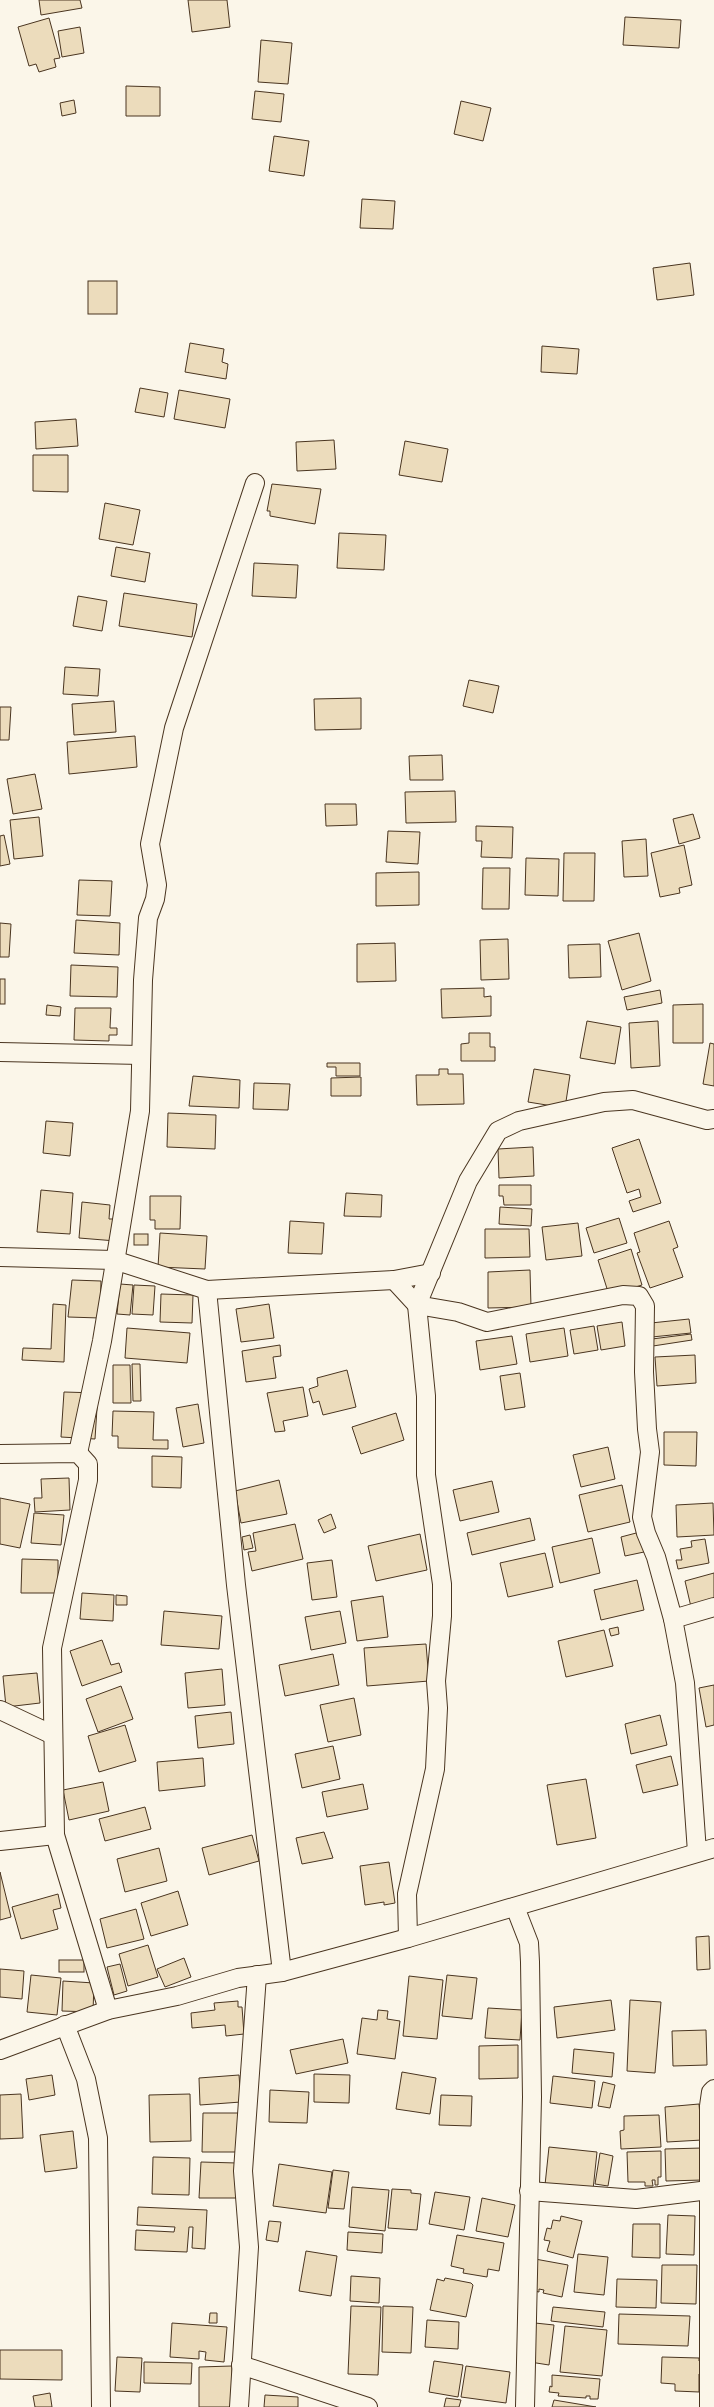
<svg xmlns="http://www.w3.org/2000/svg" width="714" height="2407" viewBox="0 0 714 2407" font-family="Lato,sans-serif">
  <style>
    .building { fill: #ecdcbc; stroke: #4a3520 }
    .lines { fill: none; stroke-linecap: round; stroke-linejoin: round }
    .street-casing { stroke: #4a3520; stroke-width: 20 }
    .street { stroke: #fbf6e9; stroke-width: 18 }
  </style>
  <rect width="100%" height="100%" fill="#fbf6e9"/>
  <!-- building -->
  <g class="building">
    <polygon points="39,0 80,0 82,8 41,15"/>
    <polygon points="188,0 227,0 230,27 192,32"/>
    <polygon points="625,17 681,20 679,48 623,45"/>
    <polygon points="49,18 60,58 54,59 56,67 39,72 36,64 29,66 18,27"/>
    <polygon points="80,27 84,53 62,57 58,31"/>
    <polygon points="261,40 292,43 288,84 258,82"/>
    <polygon points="126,86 160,87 160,116 126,116"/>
    <polygon points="255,91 284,94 281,122 252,119"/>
    <polygon points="74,100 76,113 62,116 60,103"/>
    <polygon points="461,101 491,108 483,141 454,134"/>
    <polygon points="274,136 309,141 304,176 269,171"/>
    <polygon points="362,199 395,201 393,229 360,228"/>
    <polygon points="690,263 694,295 657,300 653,268"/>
    <rect x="88" y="281" width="29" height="33"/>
    <polygon points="190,343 224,349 222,362 228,364 226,379 185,372"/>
    <polygon points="542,346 579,349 577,374 541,372"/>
    <polygon points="140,388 168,393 164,417 135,412"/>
    <polygon points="179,390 230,399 225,428 174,419"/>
    <polygon points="76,419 78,446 36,449 35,422"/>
    <polygon points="334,440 336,469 297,471 296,442"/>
    <polygon points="405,441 448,449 442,482 399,475"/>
    <polygon points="33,455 68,455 68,492 33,491"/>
    <polygon points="272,484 321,489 315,524 270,516 270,511 267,511"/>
    <polygon points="105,503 140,510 133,545 99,539"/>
    <polygon points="339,533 386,535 384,570 337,568"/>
    <polygon points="116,547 150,553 145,582 111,576"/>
    <polygon points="254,563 298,565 296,598 252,596"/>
    <polygon points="124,593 197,604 192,637 119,626"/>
    <polygon points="78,596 107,601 102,631 73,626"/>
    <polygon points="65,667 100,669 98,696 63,694"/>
    <polygon points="469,680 499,686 493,713 463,706"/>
    <polygon points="361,698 361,729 315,730 314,699"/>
    <polygon points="114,701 116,732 74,735 72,704"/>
    <polygon points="0,707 11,707 9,740 0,740"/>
    <polygon points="135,736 137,767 69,774 67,742"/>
    <polygon points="442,755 443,780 410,780 409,756"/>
    <polygon points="35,774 42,809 13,814 7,779"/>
    <polygon points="455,791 456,822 406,823 405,792"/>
    <polygon points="325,804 356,804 357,825 326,826"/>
    <polygon points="693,814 700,838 679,844 673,819"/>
    <polygon points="39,817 43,856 14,859 10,820"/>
    <polygon points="476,826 513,827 512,858 481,857 482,841 476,841"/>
    <polygon points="388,831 420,832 418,864 386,862"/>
    <polygon points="4,835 10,864 0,866 0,836"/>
    <polygon points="646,839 648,876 624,877 622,841"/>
    <polygon points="684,845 692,885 679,888 680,893 660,897 651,853"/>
    <polygon points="564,853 595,853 594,901 563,901"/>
    <polygon points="526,858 559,859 558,896 525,895"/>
    <polygon points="483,868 510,868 509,909 482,909"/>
    <polygon points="419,872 419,905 376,906 376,873"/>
    <polygon points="79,880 112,881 110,916 77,915"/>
    <polygon points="76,920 120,923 119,955 74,953"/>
    <polygon points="0,923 11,924 9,957 0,957"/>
    <polygon points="639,933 651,981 622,990 608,941"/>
    <polygon points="508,939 509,979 481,980 480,940"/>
    <polygon points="395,943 396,981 357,982 357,944"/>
    <polygon points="600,944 601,977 569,978 568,945"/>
    <polygon points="71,965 118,967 117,997 70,996"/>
    <rect x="0" y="979" width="5" height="25"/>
    <polygon points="484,988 484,997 491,996 491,1016 442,1018 441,989"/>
    <polygon points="660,990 662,1003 627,1010 624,997"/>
    <polygon points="703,1004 703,1043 673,1043 673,1005"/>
    <polygon points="47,1005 61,1007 60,1016 46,1015"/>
    <polygon points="75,1008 111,1008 110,1028 117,1028 117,1035 109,1035 109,1041 74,1040"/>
    <polygon points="587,1021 621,1027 615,1064 580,1058"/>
    <polygon points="658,1021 660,1066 631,1068 629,1023"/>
    <polygon points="469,1033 490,1033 490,1047 495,1047 495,1061 461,1061 461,1044 469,1043"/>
    <polygon points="710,1043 714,1044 714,1086 703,1084"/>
    <polygon points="327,1063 360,1063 360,1076 336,1076 336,1067 327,1067"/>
    <polygon points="439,1069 448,1069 448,1074 463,1074 464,1104 417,1105 416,1075 439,1075"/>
    <polygon points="534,1069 570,1075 565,1108 528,1102"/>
    <polygon points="193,1076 240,1080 239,1108 189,1106"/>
    <polygon points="361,1077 361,1096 331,1096 331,1078"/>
    <polygon points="254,1083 290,1084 288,1110 253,1109"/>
    <polygon points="168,1113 216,1115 215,1149 167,1147"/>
    <polygon points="46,1121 73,1123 70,1156 43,1153"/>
    <polygon points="639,1139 661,1203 633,1212 629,1201 641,1197 639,1189 627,1193 612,1148"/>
    <polygon points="533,1147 534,1176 499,1178 498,1149"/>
    <polygon points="499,1185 531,1185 531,1205 504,1205 503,1196 499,1196"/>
    <polygon points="41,1190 73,1193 70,1234 37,1232"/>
    <polygon points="346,1193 382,1195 381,1217 344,1216"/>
    <polygon points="150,1196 181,1196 180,1229 155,1229 155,1220 150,1220"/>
    <polygon points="82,1202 110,1205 109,1219 117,1219 116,1241 79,1238"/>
    <polygon points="500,1207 532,1209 531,1226 499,1224"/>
    <polygon points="619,1218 627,1243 594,1253 586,1228"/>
    <polygon points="290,1221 324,1223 322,1254 288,1253"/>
    <polygon points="669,1221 678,1247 673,1249 683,1277 650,1288 637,1253 640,1252 634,1233"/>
    <polygon points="578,1223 582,1256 546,1260 542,1227"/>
    <polygon points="485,1229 529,1229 530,1257 485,1258"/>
    <polygon points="160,1233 207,1236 205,1269 158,1267"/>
    <rect x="134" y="1234" width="14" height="11"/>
    <polygon points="631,1249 642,1285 609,1295 598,1260"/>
    <polygon points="530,1270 531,1307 488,1308 488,1272"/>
    <polygon points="72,1280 101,1281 100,1318 68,1317"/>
    <polygon points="120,1284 133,1285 130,1315 117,1314"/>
    <polygon points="134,1285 155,1286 153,1315 132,1314"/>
    <polygon points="161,1294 193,1295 192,1323 160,1322"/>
    <polygon points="53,1304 66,1305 64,1362 22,1360 23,1348 51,1349"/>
    <polygon points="269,1304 274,1338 241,1342 236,1309"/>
    <polygon points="689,1319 691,1333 652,1337 651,1323"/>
    <polygon points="622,1322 625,1346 601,1350 597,1326"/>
    <polygon points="594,1326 598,1350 574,1354 570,1330"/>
    <polygon points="127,1328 190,1333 187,1363 125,1358"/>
    <polygon points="564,1328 568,1356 530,1362 526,1334"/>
    <polygon points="691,1334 692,1340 653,1346 652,1339"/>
    <polygon points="512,1336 517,1364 480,1370 476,1341"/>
    <polygon points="280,1345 281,1356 273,1357 276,1378 246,1382 242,1351"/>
    <polygon points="695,1355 696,1383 657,1386 655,1357"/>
    <polygon points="132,1364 140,1364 141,1401 133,1401"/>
    <polygon points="113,1365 130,1365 131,1403 113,1403"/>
    <polygon points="347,1370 356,1407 323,1415 319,1401 313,1403 309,1389 318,1386 317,1378"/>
    <polygon points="520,1373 525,1407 505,1410 500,1376"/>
    <polygon points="303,1387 308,1416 283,1421 285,1431 275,1432 267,1393"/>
    <polygon points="64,1392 98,1393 95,1439 61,1437"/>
    <polygon points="198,1404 204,1443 183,1447 176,1408"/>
    <polygon points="113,1411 154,1412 153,1440 168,1440 168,1449 118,1448 118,1436 112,1436"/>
    <polygon points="396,1413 404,1440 361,1454 352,1427"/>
    <polygon points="664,1432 697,1432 696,1466 664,1465"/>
    <polygon points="608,1447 615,1479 581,1487 573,1455"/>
    <polygon points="152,1456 182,1457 181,1488 152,1487"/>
    <polygon points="69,1478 70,1510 35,1512 34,1498 42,1498 41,1479"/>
    <polygon points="279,1480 287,1514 241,1523 235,1491"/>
    <polygon points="492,1481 499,1512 460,1521 453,1490"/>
    <polygon points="622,1485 630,1522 588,1532 579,1495"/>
    <polygon points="0,1498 30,1504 20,1548 0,1544"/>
    <polygon points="713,1503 714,1535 677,1537 676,1505"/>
    <polygon points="34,1513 64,1515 61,1545 31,1543"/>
    <polygon points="331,1514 336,1528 324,1533 318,1520"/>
    <polygon points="530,1518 535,1540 472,1555 467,1533"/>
    <polygon points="295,1524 303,1559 252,1571 248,1552 256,1551 253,1533"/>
    <polygon points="640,1532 644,1552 625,1556 621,1537"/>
    <polygon points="420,1534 427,1570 376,1581 368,1546"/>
    <polygon points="250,1535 253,1548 244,1550 242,1537"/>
    <polygon points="592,1538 600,1573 560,1583 552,1547"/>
    <polygon points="705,1539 709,1563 678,1569 676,1560 682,1560 680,1549 692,1547 691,1541"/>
    <polygon points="545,1553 553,1587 508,1597 500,1563"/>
    <polygon points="22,1559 58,1560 58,1593 21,1593"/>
    <polygon points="332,1560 337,1597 312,1600 307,1563"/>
    <polygon points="714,1573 714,1600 691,1607 685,1581"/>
    <polygon points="637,1580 644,1610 601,1620 594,1590"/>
    <polygon points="82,1593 114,1595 113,1621 80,1619"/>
    <polygon points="116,1595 127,1596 127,1605 116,1605"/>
    <polygon points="383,1596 388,1637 357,1641 351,1601"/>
    <polygon points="164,1611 222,1616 219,1649 161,1645"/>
    <polygon points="340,1611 346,1643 311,1650 305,1617"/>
    <polygon points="618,1627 619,1634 611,1636 609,1629"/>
    <polygon points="604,1630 613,1666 566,1677 558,1641"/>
    <polygon points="102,1640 111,1665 119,1663 122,1672 82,1686 70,1651"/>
    <polygon points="426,1644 429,1681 367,1686 364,1648"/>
    <polygon points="333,1654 339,1685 285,1696 279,1665"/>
    <polygon points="222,1669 225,1705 188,1708 185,1673"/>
    <polygon points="37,1673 40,1703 6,1707 3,1676"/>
    <polygon points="714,1685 714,1725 706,1727 699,1688"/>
    <polygon points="121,1686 133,1719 98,1732 86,1699"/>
    <polygon points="354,1698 361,1735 328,1742 320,1705"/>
    <polygon points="231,1712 234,1744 198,1748 195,1716"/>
    <polygon points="660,1715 667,1745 631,1754 625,1724"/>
    <polygon points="125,1725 136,1761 99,1772 88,1736"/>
    <polygon points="333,1746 340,1779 302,1788 295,1754"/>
    <polygon points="671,1756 678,1785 643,1793 636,1765"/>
    <polygon points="203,1758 205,1786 159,1791 157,1762"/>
    <polygon points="586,1779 596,1838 557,1845 547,1785"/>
    <polygon points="103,1782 109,1811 69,1820 63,1790"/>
    <polygon points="363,1784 368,1809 327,1817 322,1792"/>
    <polygon points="145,1807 151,1829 105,1841 99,1819"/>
    <polygon points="324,1832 333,1858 302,1864 296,1838"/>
    <polygon points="252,1835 259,1861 209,1875 202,1848"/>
    <polygon points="159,1848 167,1881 125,1892 117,1859"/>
    <polygon points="389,1862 395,1903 384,1905 384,1902 365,1905 360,1866"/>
    <polygon points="0,1872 11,1917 0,1920"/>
    <polygon points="178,1891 188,1925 151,1936 141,1903"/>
    <polygon points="58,1894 61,1908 53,1910 58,1929 21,1939 12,1907"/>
    <polygon points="136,1909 144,1939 107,1948 100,1919"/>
    <polygon points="709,1936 710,1969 697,1970 696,1937"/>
    <polygon points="148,1945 158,1977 128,1986 119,1954"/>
    <polygon points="184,1958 191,1977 165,1987 157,1969"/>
    <rect x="59" y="1960" width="25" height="12"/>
    <polygon points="120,1964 127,1991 114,1995 107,1967"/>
    <polygon points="0,1969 24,1971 22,1999 0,1997"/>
    <polygon points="31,1975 61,1978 57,2015 27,2012"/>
    <polygon points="447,1975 477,1978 472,2019 442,2016"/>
    <polygon points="409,1976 443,1980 437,2039 403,2036"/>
    <polygon points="63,1981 94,1983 93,2012 62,2011"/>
    <polygon points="611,2000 615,2030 557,2038 554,2007"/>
    <polygon points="630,2000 661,2002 655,2073 627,2071"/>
    <polygon points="238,2001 238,2007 242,2007 244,2034 226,2036 225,2025 192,2028 191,2013 215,2010 214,2003"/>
    <polygon points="488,2008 522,2010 520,2040 485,2038"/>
    <polygon points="378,2010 388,2011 387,2019 400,2021 395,2059 357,2054 362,2018 377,2020"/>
    <polygon points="706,2030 707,2065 673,2066 672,2031"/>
    <polygon points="343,2039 348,2063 296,2074 290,2050"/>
    <polygon points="518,2045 518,2078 479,2079 479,2046"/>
    <polygon points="574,2049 614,2053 612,2077 572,2073"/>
    <polygon points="402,2072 436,2078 430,2114 396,2109"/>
    <polygon points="314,2074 350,2075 349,2103 314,2102"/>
    <polygon points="52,2075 55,2095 29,2100 26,2079"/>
    <polygon points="239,2075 241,2102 200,2105 199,2078"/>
    <polygon points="553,2076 595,2081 592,2108 550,2103"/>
    <polygon points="603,2082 615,2085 610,2108 598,2106"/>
    <polygon points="270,2090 309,2092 307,2123 269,2122"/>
    <polygon points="21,2094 23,2138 0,2139 0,2095"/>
    <polygon points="190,2094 191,2141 150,2142 149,2095"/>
    <polygon points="441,2095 472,2096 471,2126 439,2125"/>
    <polygon points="699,2104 702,2140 667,2142 665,2107"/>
    <polygon points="203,2113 238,2113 237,2152 202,2152"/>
    <polygon points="659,2115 661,2147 621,2149 620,2131 624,2130 624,2116"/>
    <polygon points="73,2131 77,2168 45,2172 40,2135"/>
    <polygon points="549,2147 597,2152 593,2190 545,2185"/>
    <polygon points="702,2148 703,2180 666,2181 665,2149"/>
    <polygon points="661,2151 661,2177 658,2177 658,2185 655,2185 655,2180 652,2180 653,2186 645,2186 645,2182 628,2182 627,2152"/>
    <polygon points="600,2153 613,2156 608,2186 595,2184"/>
    <polygon points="153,2157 190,2158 189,2195 152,2194"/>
    <polygon points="201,2162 237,2163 236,2198 199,2198"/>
    <polygon points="279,2164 332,2172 326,2213 273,2206"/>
    <polygon points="333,2170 349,2172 344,2209 328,2208"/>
    <polygon points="352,2187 389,2190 385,2231 349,2227"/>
    <polygon points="392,2189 411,2190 411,2193 421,2194 417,2230 388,2228"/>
    <polygon points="435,2192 470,2197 464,2230 429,2224"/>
    <polygon points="482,2198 515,2205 508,2237 476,2231"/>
    <polygon points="138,2207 207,2210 205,2249 192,2248 193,2227 189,2227 187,2252 135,2250 136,2230 174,2232 175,2227 137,2225"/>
    <polygon points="668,2215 695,2216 694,2255 666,2254"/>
    <polygon points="561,2216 582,2221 573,2258 547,2251 550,2241 544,2240 547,2228 551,2229 553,2220 560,2221"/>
    <polygon points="269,2221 281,2222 278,2242 266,2240"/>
    <polygon points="633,2224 660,2224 660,2258 632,2257"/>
    <polygon points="348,2232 383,2234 382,2253 347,2250"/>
    <polygon points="457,2235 504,2243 499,2271 488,2269 487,2277 463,2273 464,2269 451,2266"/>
    <polygon points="306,2251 337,2256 331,2296 299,2291"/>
    <polygon points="578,2254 608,2257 604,2295 574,2292"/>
    <polygon points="535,2259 568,2265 562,2297 543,2293 544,2290 539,2289 539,2292 529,2290"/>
    <polygon points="662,2265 697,2265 696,2304 661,2303"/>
    <polygon points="351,2276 380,2278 379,2303 350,2301"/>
    <polygon points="445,2278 471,2283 473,2285 466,2317 430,2310 437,2279 444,2281"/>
    <polygon points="617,2279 657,2280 656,2308 616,2307"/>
    <polygon points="351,2306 381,2307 378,2375 348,2374"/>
    <polygon points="383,2306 413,2307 411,2353 382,2352"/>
    <polygon points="553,2307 605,2312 603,2327 551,2321"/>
    <polygon points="210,2313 217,2313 217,2323 209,2323"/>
    <polygon points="619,2314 690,2316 688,2346 618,2344"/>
    <polygon points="427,2320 459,2322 458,2349 425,2347"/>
    <polygon points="172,2323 227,2327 224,2362 205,2360 206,2352 199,2351 199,2359 170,2357"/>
    <polygon points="535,2323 554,2325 549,2365 530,2362"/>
    <polygon points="565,2326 607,2330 602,2376 560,2372"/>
    <polygon points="0,2350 62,2350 62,2380 0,2379"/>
    <polygon points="117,2357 142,2358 140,2392 115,2391"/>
    <polygon points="662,2357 699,2358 699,2361 705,2361 704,2374 699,2374 699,2392 675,2391 675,2384 661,2383"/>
    <polygon points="434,2361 463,2365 458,2397 429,2392"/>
    <polygon points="144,2362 192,2363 191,2384 144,2383"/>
    <polygon points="232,2366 233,2407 199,2407 199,2367"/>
    <polygon points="466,2366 510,2372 506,2403 461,2397"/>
    <polygon points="552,2375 600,2379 598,2399 590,2399 590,2396 586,2396 586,2398 558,2396 559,2393 549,2392 550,2386 552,2387"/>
    <polygon points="50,2393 52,2407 35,2407 33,2396"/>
    <polygon points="265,2395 298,2397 298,2407 264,2407"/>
    <polygon points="446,2398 461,2400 459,2407 444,2407"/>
    <polygon points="554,2400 596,2407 552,2407"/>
  </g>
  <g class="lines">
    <defs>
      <g id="street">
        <polyline points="0,1052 141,1055"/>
        <polyline points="0,1257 114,1260 207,1290 394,1280 431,1273"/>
        <polyline points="394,1280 417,1305 458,1312 487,1322 623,1295 639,1296 645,1306 644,1372 647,1429 650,1452 642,1517 646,1533 656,1557 673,1619 685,1683 697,1852"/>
        <polyline points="207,1290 236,1585 282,1972"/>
        <polyline points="78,1453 102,1341 140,1111 143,980 148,918 155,899 157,885 150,844 174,728 255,483"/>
        <polyline points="0,1454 78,1453 88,1464 88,1480 52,1648 55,1835 108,2010"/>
        <polyline points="673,1619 714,1607"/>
        <polyline points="0,1710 53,1735"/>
        <polyline points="0,1841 55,1835"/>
        <polyline points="515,1907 529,1943 530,1962 532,2097 525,2407"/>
        <polyline points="408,1938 407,1894 435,1769 438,1708 436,1681 442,1616 442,1584 426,1475 426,1396 417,1305 468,1181 498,1131 519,1121 604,1102 633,1100 707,1120 714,1119"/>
        <polyline points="65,2025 86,2079 98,2138 101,2407"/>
        <polyline points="0,2050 108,2010 177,1996 238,1978 282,1972 408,1938 714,1848"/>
        <polyline points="529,2191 636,2199 709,2190"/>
        <polyline points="241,2365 368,2407"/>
        <polyline points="239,2407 249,2247 243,2171 257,1975"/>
        <polyline points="709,2407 709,2106 711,2092 714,2089"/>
      </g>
    </defs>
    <!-- street casing -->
    <use href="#street" class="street-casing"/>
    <!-- street -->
    <use href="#street" class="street"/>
  </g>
</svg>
